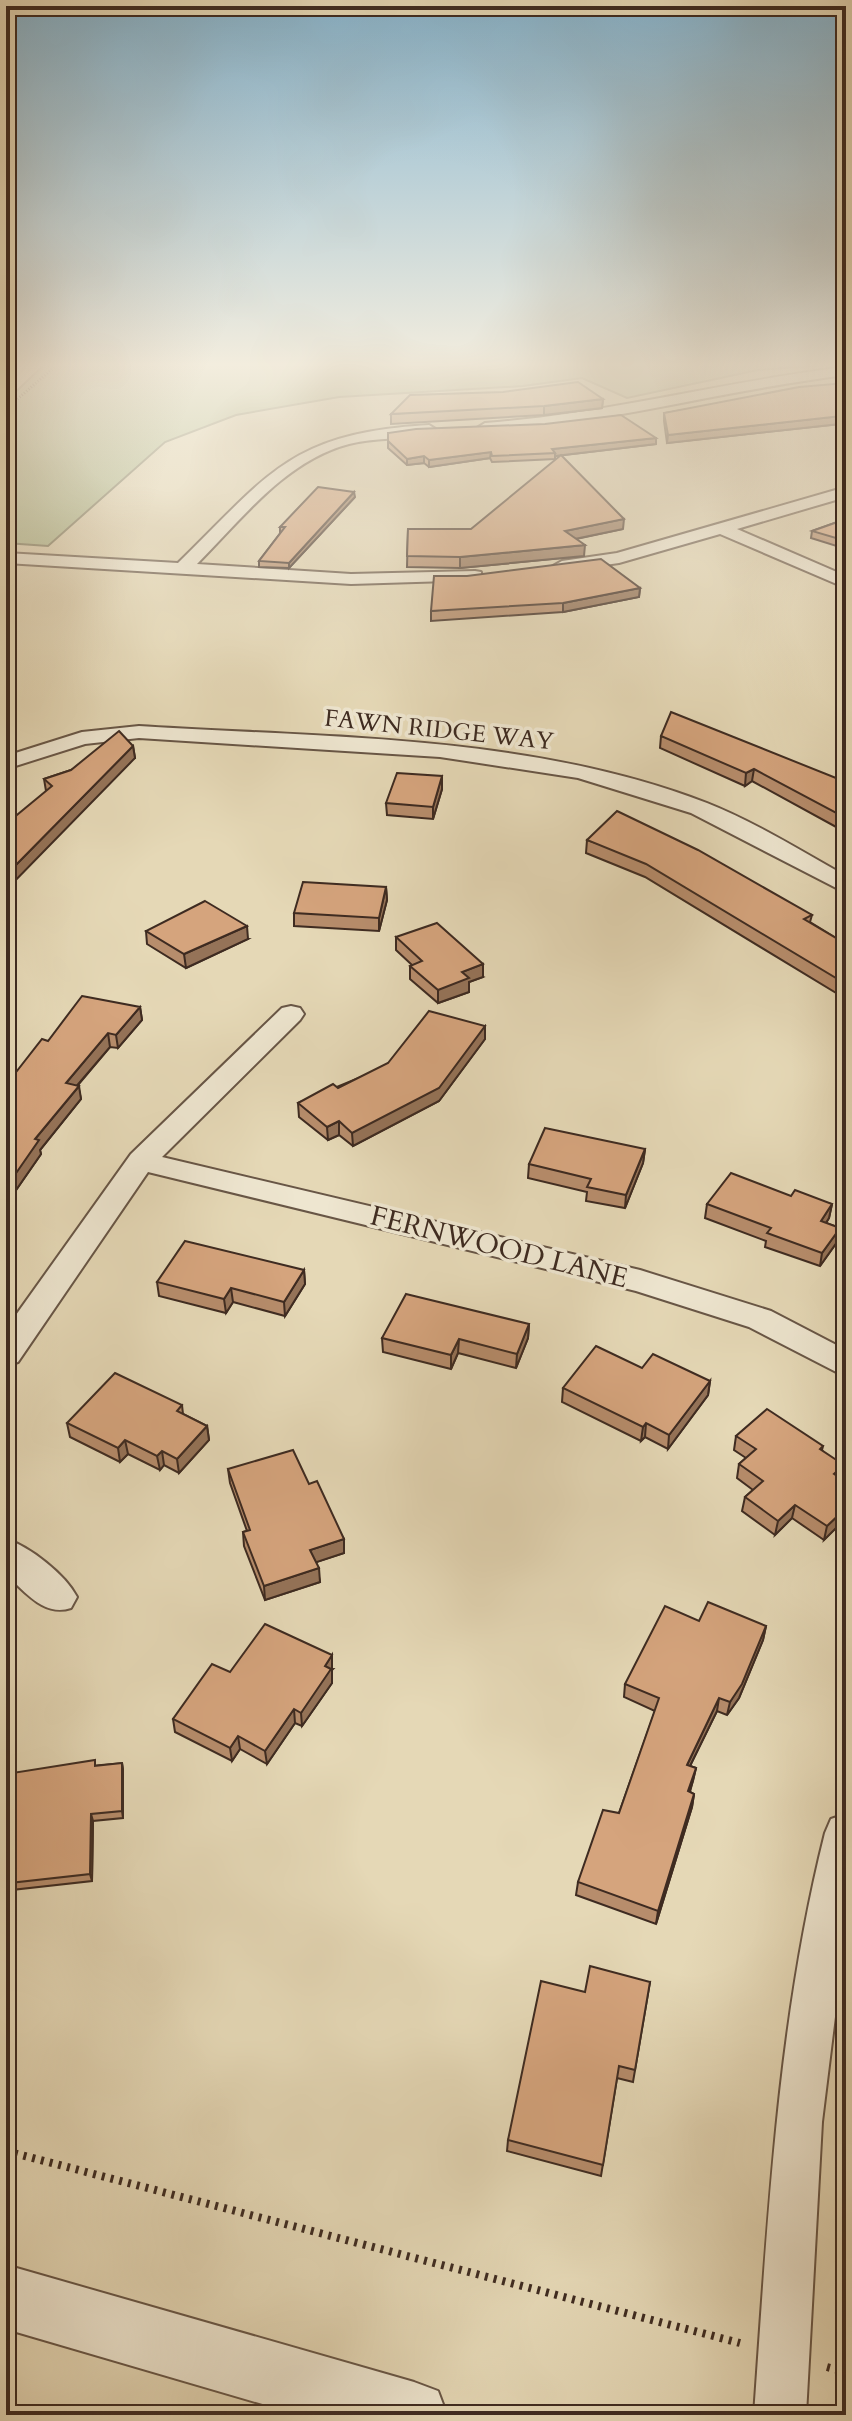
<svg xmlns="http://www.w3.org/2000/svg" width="852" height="2421" viewBox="0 0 852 2421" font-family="Cardo,serif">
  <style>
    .green { fill: #b1bf91; stroke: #787559; stroke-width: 2 }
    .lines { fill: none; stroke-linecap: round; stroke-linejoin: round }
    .minor-casing { stroke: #685646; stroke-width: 4 }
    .tertiary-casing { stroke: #685646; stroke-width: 4 }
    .path-far1 { stroke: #3e2b21; stroke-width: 3; stroke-dasharray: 1 2; stroke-linecap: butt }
    .path { stroke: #3e2b21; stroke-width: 8; stroke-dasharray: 3 6; stroke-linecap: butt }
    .minor { fill: #eee6d0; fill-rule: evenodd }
    .tertiary { fill: #eee6d0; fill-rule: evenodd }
    .wall { fill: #b78d6c; stroke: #3e2b21; stroke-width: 2 }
    .shaded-wall { fill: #957358; stroke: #3e2b21; stroke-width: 2 }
    .building { fill: #d5a47d; stroke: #3e2b21; stroke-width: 2 }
    .labels { text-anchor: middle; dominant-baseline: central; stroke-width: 7; stroke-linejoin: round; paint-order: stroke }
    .far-street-label { font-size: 24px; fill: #3e2b21; stroke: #eee6d0 }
    .street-label { font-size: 28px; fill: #3e2b21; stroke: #eee6d0 }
  </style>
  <rect width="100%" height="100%" fill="#e5d8b6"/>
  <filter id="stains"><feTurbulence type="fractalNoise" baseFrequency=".0025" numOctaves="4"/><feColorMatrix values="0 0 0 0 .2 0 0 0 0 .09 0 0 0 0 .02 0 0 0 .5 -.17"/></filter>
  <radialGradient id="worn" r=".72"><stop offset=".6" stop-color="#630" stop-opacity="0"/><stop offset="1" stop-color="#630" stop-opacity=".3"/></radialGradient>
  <!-- green -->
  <polygon class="green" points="46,363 846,363 758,370 627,398 582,378 523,386 339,397 236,415 165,442 48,546 6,543 6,401"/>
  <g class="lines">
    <defs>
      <g id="minor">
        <path d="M846 367V375C725 390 607 423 485 433L477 428 485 423C607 414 725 381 846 367Z"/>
        <path d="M429 425 437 430 434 433C407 440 377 437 349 444 285 461 242 519 197 564L351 574 475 571 481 572V580L351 584 6 563V553L178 563C270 473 291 433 429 425Z"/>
        <polygon points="846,487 846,497 737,529 846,576 846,588 720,534 619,563 562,571 553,566 562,561 617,553"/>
        <path d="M139 726C327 738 528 734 707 803 755 822 801 851 846 876V893L691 813 578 778 440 757 139 738 85 744 6 769V756L82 732Z"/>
        <polygon points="291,1006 300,1008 304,1014 300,1020 162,1157 640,1270 771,1311 846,1350 846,1377 749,1327 636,1291 148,1172 18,1362 6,1366 6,1329 131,1154 282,1008"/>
        <path d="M6 1539C30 1547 65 1574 77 1597L71 1608C44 1617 26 1592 6 1575Z"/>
        <path d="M846 1814V1928L822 2122 806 2415H754C768 2219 777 2024 825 1833L831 1819Z"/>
      </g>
      <polygon id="tertiary" points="6,2265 414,2382 438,2391 447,2415 300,2415 6,2329"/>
    </defs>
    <!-- minor casing -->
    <use href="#minor" class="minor-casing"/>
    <!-- tertiary casing -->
    <use href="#tertiary" class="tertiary-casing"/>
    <!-- path-far1 -->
    <g class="path-far1">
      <polyline points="691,363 711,367"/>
      <polyline points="6,409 59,363"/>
    </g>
    <!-- path -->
    <g class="path">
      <polyline points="6,2151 740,2343"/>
      <polyline points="827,2367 846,2372"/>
    </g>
    <!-- minor -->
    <use href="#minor" class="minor"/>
    <!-- tertiary -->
    <use href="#tertiary" class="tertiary"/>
  </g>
  <!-- wall -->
  <g class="wall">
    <polygon points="846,383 846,453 840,424 667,443 664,421 664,413"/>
    <polygon points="603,399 602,408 544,415 391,424 391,414"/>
    <polygon points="388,433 656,444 555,456 555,459 492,462 490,458 429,467 424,463 407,465 388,448"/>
    <polygon points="355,497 289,568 259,567 259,561 281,532 280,532 280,527"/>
    <polygon points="846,519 846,549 811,538 812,531"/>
    <polygon points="408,529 623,529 576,539 584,556 460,568 407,567"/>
    <polygon points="640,588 639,597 563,612 431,621 431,611"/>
    <polygon points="661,736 846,782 846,824 838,828 752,781 745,786 660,748"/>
    <polygon points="133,746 135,758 46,791 44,779 71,770"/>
    <polygon points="442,776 442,789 433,819 387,815 386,803"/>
    <polygon points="587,840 812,915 810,922 846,944 846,1007 840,1004 841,996 645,877 586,853"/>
    <polygon points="386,887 387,900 379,931 294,926 294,913"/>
    <polygon points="146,931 248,939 186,968 147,944"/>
    <polygon points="396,937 483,977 469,982 469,992 438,1003 410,979 410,966 412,965 396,950"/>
    <polygon points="140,1007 142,1020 118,1048 110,1047 78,1085 81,1099 40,1150 41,1154 14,1193 6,1192 6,1085 48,1041"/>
    <polygon points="485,1026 485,1039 439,1101 353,1146 339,1135 328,1140 299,1117 298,1103"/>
    <polygon points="645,1149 643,1163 625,1208 586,1201 587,1192 528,1178 529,1164"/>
    <polygon points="791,1196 832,1204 829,1218 826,1223 840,1228 837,1242 820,1266 765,1247 766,1241 705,1218 707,1204"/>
    <polygon points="304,1270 305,1284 285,1316 233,1302 226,1313 159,1296 157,1282"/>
    <polygon points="529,1324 528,1338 516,1368 458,1353 451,1369 383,1352 382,1338"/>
    <polygon points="642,1368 710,1381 708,1395 668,1449 645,1437 641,1441 562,1402 563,1388"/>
    <polygon points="182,1405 183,1414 207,1426 209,1440 179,1473 164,1465 160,1470 128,1454 120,1462 70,1437 67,1423"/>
    <polygon points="736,1436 823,1446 822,1450 840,1479 846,1482 846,1518 824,1540 792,1518 775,1535 742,1511 745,1497 753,1490 737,1478 739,1464 746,1458 734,1450"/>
    <polygon points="228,1469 309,1484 344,1539 344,1553 316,1562 320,1582 265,1600 244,1546 243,1532 247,1531 230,1483"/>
    <polygon points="699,1621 766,1626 763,1640 739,1698 727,1715 717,1711 690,1766 696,1768 690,1792 694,1794 692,1807 656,1924 576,1895 578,1882 619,1813 655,1711 624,1697 625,1684"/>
    <polygon points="333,1669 331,1671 332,1683 302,1726 295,1723 267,1764 240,1749 232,1761 175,1732 173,1719 230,1672"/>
    <polygon points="122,1763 123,1770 123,1818 93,1821 92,1881 12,1890 11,1900 6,1900 6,1774"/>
    <polygon points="650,1982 633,2082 617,2078 601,2176 507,2151 508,2140 585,1992"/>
  </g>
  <!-- shaded-wall -->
  <g class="shaded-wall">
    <polygon points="603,399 602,408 544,415 544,406"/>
    <polygon points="841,416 840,424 667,443 668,435"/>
    <polygon points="656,438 656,444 555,456 555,453 552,449"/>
    <polygon points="491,452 490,458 429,467 429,460"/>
    <polygon points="424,456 424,463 407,465 407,459"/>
    <polygon points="354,492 355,497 289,568 289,563"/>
    <polygon points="624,519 623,529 565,541 565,531"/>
    <polygon points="585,545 584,556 460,568 460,557"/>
    <polygon points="640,588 639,597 563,612 563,603"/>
    <polygon points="133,746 135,758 6,890 6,875"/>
    <polygon points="754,769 752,781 745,786 746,773"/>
    <polygon points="442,776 442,789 433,819 433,807"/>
    <polygon points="846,813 846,824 838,828 840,815"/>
    <polygon points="386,887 387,900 379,931 379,918"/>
    <polygon points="247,926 248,939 186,968 184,954"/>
    <polygon points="483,964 483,977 469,982 469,992 438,1003 438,990 462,972"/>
    <polygon points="140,1007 142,1020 118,1048 116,1035"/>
    <polygon points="485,1026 485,1039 439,1101 353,1146 352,1133"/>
    <polygon points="108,1033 110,1047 68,1096 66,1083"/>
    <polygon points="79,1086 81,1099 40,1150 41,1154 14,1193 12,1179 35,1139"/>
    <polygon points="339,1121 339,1135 328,1140 327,1127"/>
    <polygon points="645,1149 643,1163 625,1208 626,1195"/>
    <polygon points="832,1204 829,1218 818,1235 821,1221"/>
    <polygon points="840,1228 837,1242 820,1266 822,1253"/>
    <polygon points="304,1270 305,1284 285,1316 284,1302"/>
    <polygon points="231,1288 233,1302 226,1313 224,1299"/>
    <polygon points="529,1324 528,1338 516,1368 517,1354"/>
    <polygon points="459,1339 458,1353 451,1369 451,1355"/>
    <polygon points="710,1381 708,1395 668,1449 669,1435"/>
    <polygon points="646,1423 645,1437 641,1441 643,1427"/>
    <polygon points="207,1426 209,1440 179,1473 177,1459"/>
    <polygon points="125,1440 128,1454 120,1462 118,1448"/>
    <polygon points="162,1451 164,1465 160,1470 157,1456"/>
    <polygon points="844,1465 840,1479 834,1474"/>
    <polygon points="795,1505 792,1518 775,1535 778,1521"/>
    <polygon points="846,1508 846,1518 824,1540 827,1526"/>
    <polygon points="344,1539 344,1553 311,1564 310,1550"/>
    <polygon points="319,1568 320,1582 265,1600 264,1586"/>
    <polygon points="766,1626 763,1640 739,1698 727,1715 730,1702"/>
    <polygon points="332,1655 332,1683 302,1726 301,1713 325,1666"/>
    <polygon points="719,1698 717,1711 684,1778 687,1765"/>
    <polygon points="294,1709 295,1723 267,1764 265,1751"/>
    <polygon points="238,1736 240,1749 232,1761 230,1748"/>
    <polygon points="122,1763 123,1770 123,1818 122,1811"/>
    <polygon points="696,1768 693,1781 685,1805 688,1791"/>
    <polygon points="694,1794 692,1807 656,1924 658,1911"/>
    <polygon points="91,1814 93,1821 92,1881 90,1874"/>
    <polygon points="10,1883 12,1890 11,1900 9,1893"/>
  </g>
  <!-- building -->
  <g class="building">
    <polygon points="578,382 603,399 544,406 391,414 410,395 503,392"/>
    <polygon points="846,383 846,440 841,416 668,435 664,413 799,387"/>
    <polygon points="621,415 656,438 552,449 555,453 492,456 491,452 429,460 424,456 407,459 388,441 388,433 416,429 545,424"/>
    <polygon points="561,455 624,519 565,531 585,545 460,557 407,556 408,529 471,529"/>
    <polygon points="318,487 354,492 289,563 259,561 285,527 280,527"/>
    <polygon points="846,519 846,541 812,531"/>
    <polygon points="601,559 640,588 563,603 431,611 434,576 467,576"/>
    <polygon points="671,712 846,782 846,813 840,815 754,769 746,773 661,736"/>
    <polygon points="119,731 133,746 6,875 6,824 52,786 44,779 71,770"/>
    <polygon points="397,773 442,776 433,807 386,803"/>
    <polygon points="617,811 698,850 812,915 804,919 846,944 846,984 646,864 587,840"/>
    <polygon points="303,882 386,887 379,918 294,913"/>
    <polygon points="205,901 247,926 184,954 146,931"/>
    <polygon points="437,923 483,964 462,972 469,978 438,990 410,966 422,961 396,937"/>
    <polygon points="82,996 140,1007 116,1035 108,1033 66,1083 79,1086 35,1139 39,1140 12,1179 6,1178 6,1100 10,1095 6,1095 6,1085 42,1039 48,1041"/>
    <polygon points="429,1011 485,1026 439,1088 352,1133 339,1121 327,1127 298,1103 333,1084 338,1088 388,1063"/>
    <polygon points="545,1128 645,1149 626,1195 587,1187 591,1179 529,1164"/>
    <polygon points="731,1173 791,1196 795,1190 832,1204 821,1221 840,1228 822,1253 767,1233 771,1228 707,1204"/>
    <polygon points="185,1241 304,1270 284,1302 231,1288 224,1299 157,1282"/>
    <polygon points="406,1294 529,1324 517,1354 459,1339 451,1355 382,1338"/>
    <polygon points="596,1346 642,1368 653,1354 710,1381 669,1435 646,1423 643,1427 563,1388"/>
    <polygon points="115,1373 182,1405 177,1411 207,1426 177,1459 162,1451 157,1456 125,1440 118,1448 67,1423"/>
    <polygon points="767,1409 823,1446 820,1449 844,1465 834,1474 846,1482 846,1508 827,1526 795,1505 778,1521 745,1497 763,1481 739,1464 756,1449 736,1436"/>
    <polygon points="293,1450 309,1484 317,1481 344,1539 310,1550 319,1568 264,1586 243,1532 250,1530 228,1469"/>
    <polygon points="708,1602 766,1626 742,1684 730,1702 719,1698 687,1765 696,1768 688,1791 694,1794 658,1911 578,1882 603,1810 619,1813 659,1698 625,1684 665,1606 699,1621"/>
    <polygon points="265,1624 332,1655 325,1666 331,1669 301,1713 294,1709 265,1751 238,1736 230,1748 173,1719 212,1664 230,1672"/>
    <polygon points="95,1760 95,1766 122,1763 122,1811 91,1814 90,1874 10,1883 9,1893 6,1893 6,1774"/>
    <polygon points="590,1966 650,1982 635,2070 619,2066 603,2165 508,2140 541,1981 585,1992"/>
  </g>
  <!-- sky -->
  <linearGradient id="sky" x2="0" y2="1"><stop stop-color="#87b6d1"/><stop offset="0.52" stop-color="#f3edde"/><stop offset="1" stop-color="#f3edde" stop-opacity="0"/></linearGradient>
  <rect width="852" height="702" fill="url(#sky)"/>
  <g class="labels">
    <!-- far-street labels -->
    <g class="far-street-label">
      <text transform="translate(439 730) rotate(6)">FAWN RIDGE WAY</text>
    </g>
    <!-- street labels -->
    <g class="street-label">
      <text transform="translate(499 1247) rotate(14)">FERNWOOD LANE</text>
    </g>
  </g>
  <!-- margin -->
  <rect width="852" height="2421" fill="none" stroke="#e5d8b6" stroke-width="32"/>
  <rect x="8" y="8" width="836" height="2405" fill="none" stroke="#3e2b21" stroke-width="4"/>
  <rect x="16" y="16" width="820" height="2389" fill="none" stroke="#3e2b21" stroke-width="2"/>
  <rect width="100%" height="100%" filter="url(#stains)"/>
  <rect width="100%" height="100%" fill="url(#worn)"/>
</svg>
